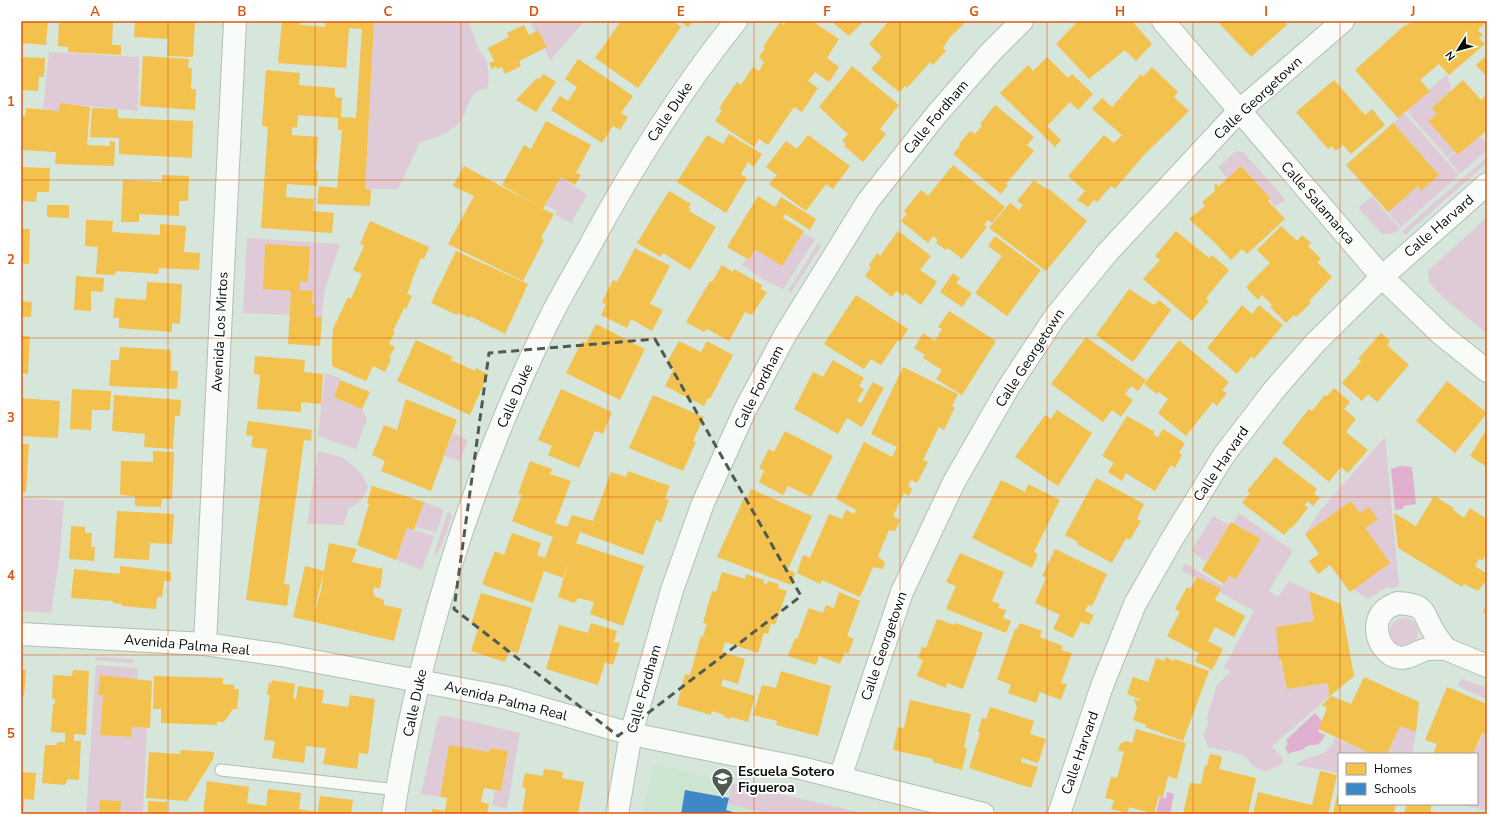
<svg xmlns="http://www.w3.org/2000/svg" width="1508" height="835" viewBox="0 0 1508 835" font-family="'Nunito Sans',sans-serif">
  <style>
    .built { fill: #cbe5d1 }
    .green { fill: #dfcbd7 }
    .water { fill: #e1afd0 }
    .homes { fill: #f2c14e; fill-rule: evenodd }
    .schools { fill: #3f88c5 }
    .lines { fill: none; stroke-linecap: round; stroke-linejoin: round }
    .service-casing { stroke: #b2beb5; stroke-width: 13 }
    .minor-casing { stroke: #b2beb5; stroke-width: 24 }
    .service { stroke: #f9fbf9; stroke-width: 11 }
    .minor { stroke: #f9fbf9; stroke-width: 22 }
    .marked { fill: none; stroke: #4f5a52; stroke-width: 3; stroke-dasharray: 8 5; stroke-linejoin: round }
    .grid { fill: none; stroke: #dd550c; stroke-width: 1; stroke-opacity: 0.55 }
    .labels { text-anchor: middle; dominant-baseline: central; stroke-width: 4; stroke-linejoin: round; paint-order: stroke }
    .street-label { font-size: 14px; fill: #060f08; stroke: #fff }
    .poi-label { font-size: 14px; font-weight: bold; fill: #060f08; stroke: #fff; text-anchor: start }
    .neatline { fill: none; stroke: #dd550c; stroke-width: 1.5 }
    .grid-label { font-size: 13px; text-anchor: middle; font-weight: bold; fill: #dd550c }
  </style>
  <rect width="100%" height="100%" fill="#d6e6da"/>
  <!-- built -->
  <polygon class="built" points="654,764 732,783 867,814 642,814"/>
  <!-- green -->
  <g class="green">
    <path d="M374 21H477L469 24 479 50 487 61 489 82 486 89C467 89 470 112 459 123 449 134 434 138 420 142L398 189H365Z"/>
    <polygon points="530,21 583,21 584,22 550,60 544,48 547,47 538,30 535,32"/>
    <polygon points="49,52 139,57 138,111 60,103 59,111 43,109"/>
    <polygon points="1447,74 1451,90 1432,108 1437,114 1428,121 1455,151 1447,157 1406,110"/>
    <polygon points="1404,113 1459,175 1401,227 1388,212 1418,186 1421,191 1439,175 1393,123"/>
    <polygon points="1480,136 1487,145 1487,150 1460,174 1448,159 1455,152 1459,155"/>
    <polygon points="1236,151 1243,152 1286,200 1275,206 1242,166 1227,179 1218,167"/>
    <polygon points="1487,157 1487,163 1405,235 1402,231"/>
    <polygon points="561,177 587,195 571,223 555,215 557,211 546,205"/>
    <polygon points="1372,196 1400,229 1395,233 1382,234 1358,208"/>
    <path d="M1487 217V333C1474 322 1437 295 1430 283 1428 279 1428 275 1428 271Z"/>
    <polygon points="803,233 815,240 783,289 764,280 742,265 746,259 749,260 755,249 782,265"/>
    <polygon points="247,238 340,244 325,289 322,317 314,317 315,304 312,304 313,291 300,290 300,281 308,281 310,248 265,245 263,289 291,291 290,315 243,313"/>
    <polygon points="818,243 821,246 790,294 788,291"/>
    <polygon points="325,373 340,378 334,397 362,409 367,419 356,449 318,436"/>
    <polygon points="453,433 468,440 460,461 444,456"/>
    <polygon points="1385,437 1399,585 1392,589 1387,587 1368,599 1353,589 1365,528 1378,519 1369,507 1360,513 1351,501 1305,534 1320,511"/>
    <polygon points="318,451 344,458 362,474 368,487 361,501 348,509 344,525 307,524"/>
    <polygon points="21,498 64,501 60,553 51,613 21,611"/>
    <polygon points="424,502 444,510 436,533 415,526"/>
    <polygon points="448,511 452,516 442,544 436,556 434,554"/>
    <path d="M1239 513 1293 551 1269 591 1278 597 1289 581 1309 591 1314 621 1276 627 1279 647H1277L1287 689 1328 683 1329 697 1272 746C1276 752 1283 755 1283 763L1265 772 1253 766 1246 757 1237 753 1208 747 1203 735 1208 724 1207 717 1217 685 1231 671 1224 668 1254 611 1218 591 1219 590 1181 570 1185 563 1222 586 1229 576 1236 579 1261 539 1233 523Z"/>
    <polygon points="1213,516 1229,525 1206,562 1191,551"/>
    <polygon points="407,528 434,536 422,570 396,560"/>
    <circle cx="1404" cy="632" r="14"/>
    <polygon points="95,657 132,659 135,663 95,660"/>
    <polygon points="96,665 138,668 137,680 100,675 98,695 103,695 100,735 131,737 132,727 147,728 143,814 86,814"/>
    <polygon points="1462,679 1487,688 1487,699 1457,686"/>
    <polygon points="444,715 520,733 507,809 492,805 495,790 501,791 508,751 490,748 489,752 449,745 440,797 421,794 438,719"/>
    <polygon points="1487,725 1487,805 1485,810 1457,804 1477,804 1477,754 1473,754"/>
    <polygon points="1400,726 1416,732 1412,754 1387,754"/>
    <path d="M1335 738 1371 754H1339V773L1296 765C1314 751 1325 761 1335 738Z"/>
    <polygon points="732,783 867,814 769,814 728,804"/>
  </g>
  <!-- water -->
  <g class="water">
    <polygon points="1401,466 1412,467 1416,504 1403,506 1403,509 1395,510 1391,469"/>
    <path d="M1315 713 1322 721 1318 732 1325 735C1319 749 1314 743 1307 746 1304 748 1302 751 1298 751 1294 752 1293 751 1289 754L1287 752 1285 747 1288 744 1286 740Z"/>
    <polygon points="1167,792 1174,794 1170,814 1156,814 1160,797 1166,798"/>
  </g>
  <!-- homes -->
  <g class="homes">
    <polygon points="21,21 48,21 46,45 21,43"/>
    <polygon points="59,21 113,21 112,45 121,45 121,55 68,52 68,47 58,46"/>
    <polygon points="135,21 195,21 193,57 167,56 168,39 134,37"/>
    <polygon points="282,21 301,21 300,25 325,27 325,21 374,21 365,189 371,190 370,206 317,204 319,186 337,188 342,130 338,130 338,118 298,115 297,128 292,127 292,135 318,137 316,171 318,171 317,186 287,184 286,197 314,199 313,211 334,213 332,233 261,228 268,127 262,126 266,70 300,73 299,85 335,88 335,97 342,98 341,117 356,118 362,29 349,28 346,68 278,63"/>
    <polygon points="621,21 673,21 681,27 638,88 595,58"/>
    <polygon points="680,21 693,21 688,27"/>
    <polygon points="786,21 812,21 839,39 827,58 839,67 829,82 815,72 808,81 818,88 802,112 794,107 768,145 759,139 754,147 715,121 722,110 719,108 737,82 741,85 753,67 759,71 764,62 759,57 765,48 763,47 780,22 784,25"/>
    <polygon points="831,21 864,21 849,36"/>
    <polygon points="889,21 967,21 950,37 943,48 946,51 933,65 930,62 907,88 905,86 899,92 871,69 882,57 869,44"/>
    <polygon points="1078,21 1132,21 1152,44 1136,61 1125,50 1089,79 1056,44"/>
    <polygon points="1217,21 1289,21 1286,23 1287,25 1251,57"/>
    <polygon points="1412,21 1487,21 1478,30 1483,35 1479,38 1485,44 1449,75 1439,64 1420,80 1430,91 1398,118 1355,70 1405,25 1406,26"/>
    <polygon points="524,25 529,35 538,30 547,47 519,61 521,66 505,74 502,67 497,69 496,66 492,69 489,63 494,61 488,48 509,37 507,33"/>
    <polygon points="1487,55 1487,77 1476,65"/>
    <polygon points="143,56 189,59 188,68 192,68 191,89 196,89 195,110 140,106"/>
    <polygon points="21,57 45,58 44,77 39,77 38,91 21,90"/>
    <polygon points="1047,57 1068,78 1072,74 1093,94 1078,110 1070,102 1047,126 1061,140 1055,147 1000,93 1028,65 1033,71"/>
    <polygon points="578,59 633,96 621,113 628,117 620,130 613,126 602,143 551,110 560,96 568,101 577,87 565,79"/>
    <polygon points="852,66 899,105 880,129 886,134 863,162 844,146 846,144 842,141 848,134 819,107"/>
    <polygon points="1152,67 1178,92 1174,97 1189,111 1143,156 1115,189 1111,186 1097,202 1094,200 1088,207 1077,200 1085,191 1068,176 1104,135 1114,143 1122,135 1092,109 1102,98 1112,107 1141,74 1143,77"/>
    <polygon points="543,74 556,82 536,112 516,100 537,78 540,79"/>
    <polygon points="1334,80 1365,115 1372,109 1385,125 1351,154 1343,145 1336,151 1331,146 1328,149 1296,112"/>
    <polygon points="1463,80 1481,100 1487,94 1487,130 1458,155 1428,121 1437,114 1432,108"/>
    <polygon points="60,103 90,107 87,145 110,146 110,141 115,142 114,166 55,164 56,152 21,150 21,116 25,116 26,108 59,111"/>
    <polygon points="995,105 1034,137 1027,145 1034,151 1006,184 1008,185 1001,194 953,154 960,146 959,144 970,131 975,134 982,126 980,124"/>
    <polygon points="92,108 118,109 118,118 193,121 192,158 119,154 119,138 90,137"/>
    <polygon points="546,121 591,145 576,173 581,175 575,185 561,177 543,209 554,214 541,238 544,240 523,281 448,244 474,196 453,186 464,166 536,205 502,185 524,145 531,149"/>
    <polygon points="1393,123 1439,175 1421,191 1418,186 1388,212 1346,165"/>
    <polygon points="729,134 762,154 754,167 748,162 741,174 747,178 726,213 677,182 707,135 723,144"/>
    <polygon points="808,135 850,166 833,189 826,184 806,211 769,184 777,175 766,167 786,141 797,149"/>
    <polygon points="953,165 1005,207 992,223 988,220 984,225 987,227 962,259 948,248 946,250 936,243 938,240 933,236 928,243 901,221 907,214 904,211 921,190 928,196"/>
    <polygon points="1241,166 1270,198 1268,201 1285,219 1247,254 1242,249 1231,260 1213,241 1189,219 1205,206 1202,202 1215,191 1214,186 1216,184 1219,186"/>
    <polygon points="21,167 50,168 49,192 37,192 36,202 21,201"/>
    <polygon points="162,175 189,176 188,201 179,201 179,216 139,214 139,222 121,222 123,180 162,182"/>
    <polygon points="1034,180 1048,190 1049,189 1087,221 1046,271 989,228 1010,203 1019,210 1023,205 1017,201"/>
    <polygon points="669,191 691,204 688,208 691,209 689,211 716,227 690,270 663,253 661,257 637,243"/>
    <polygon points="758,196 775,207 781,197 816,219 810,230 785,214 783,218 804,231 782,266 755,249 749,260 727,247"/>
    <polygon points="47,205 69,205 69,218 47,217"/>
    <polygon points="86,220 113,221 112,232 160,235 160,224 186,226 184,252 200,253 199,270 159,268 158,274 116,271 115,275 96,274 98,247 85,246"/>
    <polygon points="370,221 429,247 424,259 421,258 411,282 412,282 407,294 412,296 406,309 404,308 393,331 395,332 389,344 395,347 389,358 391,359 385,372 373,366 366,381 332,366 332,348 333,329 348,297 351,299 362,274 353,270 364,246 360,244"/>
    <polygon points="1281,226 1297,241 1302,235 1311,243 1308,246 1321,259 1317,262 1332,277 1309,301 1311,303 1296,317 1294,315 1286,323 1270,307 1272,305 1262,295 1258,300 1246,287 1270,263 1257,250"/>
    <polygon points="21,229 30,229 29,264 21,263"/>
    <polygon points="898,231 931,256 920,270 937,282 921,305 905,293 903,296 896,291 892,297 865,276 871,267 869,265 877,253 880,256"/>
    <polygon points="1176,231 1209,258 1212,255 1229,270 1206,298 1209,301 1192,321 1143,279 1160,260 1155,256"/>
    <polygon points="995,236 1041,270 1007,316 975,293 1002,256 988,246"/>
    <polygon points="265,244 310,247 308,282 300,281 300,290 313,291 312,304 315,304 314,317 322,317 320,346 288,344 291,291 263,289"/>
    <polygon points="635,248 670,266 650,304 663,310 652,331 631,319 627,328 601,315 606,305 602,302 613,280 617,282"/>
    <polygon points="456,251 528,284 505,334 470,316 470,318 458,313 457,315 431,303"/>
    <polygon points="722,265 733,272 734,269 762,285 761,289 767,292 752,315 745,312 729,341 707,329 704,332 686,322 710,281 712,282"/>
    <polygon points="953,273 960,278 956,283 972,293 962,307 940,292"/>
    <polygon points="76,276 104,278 103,292 91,291 91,311 74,310"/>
    <polygon points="147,282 182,284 180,324 172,323 172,332 119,328 119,318 113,318 115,298 146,300"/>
    <polygon points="1129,289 1154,305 1159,300 1171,310 1133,362 1096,335"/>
    <polygon points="856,295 908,329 900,342 898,340 881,365 871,359 864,369 824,344"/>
    <polygon points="21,301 32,302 31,317 21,317"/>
    <polygon points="1242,305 1252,314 1259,305 1283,325 1254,359 1252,356 1237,374 1207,348"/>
    <polygon points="949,311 996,341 962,395 936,379 942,370 923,358 925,355 914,348 923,333 935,341 942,329 938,327"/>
    <polygon points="596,324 645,349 620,400 566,373 582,341 586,343"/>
    <polygon points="1381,333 1390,341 1387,345 1409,365 1377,402 1368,394 1362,401 1342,383 1361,361 1358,359"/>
    <polygon points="21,336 30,336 28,374 21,373"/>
    <polygon points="1086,337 1146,380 1138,391 1131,386 1125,394 1133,400 1121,417 1112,410 1103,422 1051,384"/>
    <polygon points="416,340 453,357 451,360 475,371 476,368 488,374 470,415 397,381"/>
    <polygon points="1179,340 1229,382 1222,390 1227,393 1217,406 1213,402 1186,436 1158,413 1168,399 1159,392 1157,394 1144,384"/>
    <polygon points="679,341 701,352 707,341 733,355 710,399 708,398 704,406 665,386 674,368 666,364"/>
    <polygon points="120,347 171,350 171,371 178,371 177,389 109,386 111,360 119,360"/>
    <polygon points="255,356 305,360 304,372 323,374 321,404 301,402 301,412 257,409 260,375 254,374"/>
    <polygon points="833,360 864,378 859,386 864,389 857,401 861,403 873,382 884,388 862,427 847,418 838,434 794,409 813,372 823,377"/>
    <polygon points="903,367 958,394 952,406 955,407 944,430 939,427 923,460 928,462 917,483 911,480 908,486 912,489 909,496 904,493 893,516 900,520 895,531 889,530 878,556 885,563 883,569 873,567 860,597 822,580 820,584 797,573 803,555 810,558 829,514 842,519 846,510 854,514 856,510 836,499 864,442 892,457 897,447 871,434"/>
    <polygon points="340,380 370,392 362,409 334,397"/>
    <polygon points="1447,381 1487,413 1455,453 1416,421"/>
    <polygon points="1334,388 1350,402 1344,409 1356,419 1346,432 1368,450 1348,473 1341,467 1329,482 1282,443 1309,409 1312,411 1325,395 1327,396"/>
    <polygon points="72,389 111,391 110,410 92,410 91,430 70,429"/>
    <polygon points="561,389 612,412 603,434 595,431 579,468 548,455 552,446 538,440"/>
    <polygon points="114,395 181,400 180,416 175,416 173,449 144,447 145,434 112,431"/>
    <polygon points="653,395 704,417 693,441 696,442 683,471 629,448"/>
    <polygon points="21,398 60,401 58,438 21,436"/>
    <polygon points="406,399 457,420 431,491 381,471 385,461 372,455 384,425 397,430"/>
    <polygon points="1057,410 1092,433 1058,486 1015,457 1045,415 1051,419"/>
    <polygon points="1127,416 1155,432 1153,434 1158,437 1163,429 1185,443 1179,453 1182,455 1175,468 1171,465 1155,491 1126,473 1122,481 1108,472 1114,463 1102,456"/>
    <polygon points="248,421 312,430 311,441 304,440 284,584 290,585 287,606 246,600 267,449 251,447 253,436 246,435"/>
    <polygon points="1487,429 1487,467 1470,456"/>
    <polygon points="785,431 833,456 811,497 788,486 783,495 759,482 764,471 759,468 769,449 774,452"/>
    <polygon points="21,444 29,444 26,492 21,492"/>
    <polygon points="153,451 174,452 172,499 162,499 161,507 135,506 135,496 120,495 121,461 153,462"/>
    <polygon points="1275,457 1317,489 1314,494 1320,498 1313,506 1307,501 1305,505 1308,508 1292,528 1291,527 1284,535 1242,503 1250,493 1247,491"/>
    <polygon points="530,461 552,469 550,474 571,481 555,523 567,527 572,515 593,521 611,472 626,477 628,471 670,486 665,498 669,500 661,522 656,520 643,555 580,532 576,543 644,566 623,626 590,614 594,602 579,598 574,603 558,597 570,557 563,578 544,571 533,603 482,584 495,551 504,555 512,533 541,543 537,555 545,558 553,537 512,521 522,495 518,494"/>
    <polygon points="1096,478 1144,504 1137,519 1141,521 1130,540 1126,538 1112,563 1077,544 1078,542 1065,535"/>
    <polygon points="1001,480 1025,492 1028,484 1060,500 1034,552 1038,554 1032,568 972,538"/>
    <polygon points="372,486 424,502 414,530 407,528 396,560 357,545 369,504 367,503"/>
    <polygon points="751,489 812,516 788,569 795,573 791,585 717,557 744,498 747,500"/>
    <polygon points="1434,496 1454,508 1453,510 1464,518 1470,508 1487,519 1487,553 1483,560 1479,559 1475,566 1487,574 1487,580 1478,591 1464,584 1462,587 1398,548 1394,513 1416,526"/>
    <polygon points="1351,501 1360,513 1369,507 1378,519 1365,528 1390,563 1350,592 1330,565 1318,574 1309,561 1319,554 1305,534"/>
    <polygon points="117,511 174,514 172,544 150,543 149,560 114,558"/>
    <polygon points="1231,522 1261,539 1236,579 1229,576 1224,584 1202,570"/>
    <polygon points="71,526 85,527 85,533 92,533 91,547 95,547 94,561 69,559"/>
    <path d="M329 543 357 549 352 562 383 569 380 589 374 587 373 593 376 597 384 600V605L402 609 394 641 293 617 305 566 324 571ZM323 575 321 591 313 615Z"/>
    <polygon points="1055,549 1107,574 1092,606 1088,605 1085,611 1094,615 1089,625 1081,622 1073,638 1053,629 1060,615 1035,603 1046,578 1042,576"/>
    <polygon points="960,553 1004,572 992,601 1000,604 998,608 1006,610 1003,618 1011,621 1006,633 946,609 956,586 946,582"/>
    <polygon points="120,566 171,572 171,581 164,581 162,597 157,597 156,609 122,606 122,604 113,603 113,601 71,598 74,569 120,574"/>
    <polygon points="722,572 745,579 746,574 764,580 763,583 767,584 768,581 779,584 778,588 787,591 775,625 771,623 768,634 764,633 758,653 725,642 722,652 745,659 738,684 723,679 721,686 755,696 748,722 731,717 730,719 724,717 724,715 712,711 711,715 677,705 685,674 690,675 701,636 713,639 703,636 707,624 703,623 712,591 716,592"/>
    <polygon points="1197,577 1221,589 1215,600 1245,616 1234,637 1215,627 1208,641 1223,649 1212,670 1195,661 1199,653 1167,636 1180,612 1175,609 1187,587 1190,589"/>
    <polygon points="1309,591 1341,604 1354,676 1329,697 1328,683 1287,689 1281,660 1279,660 1276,627 1314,621"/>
    <polygon points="839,592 860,601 847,636 854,639 848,654 845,652 840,664 819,656 816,665 788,656 795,638 797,639 809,608 823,613 826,605 834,608"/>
    <polygon points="481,593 532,608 518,653 509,651 505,662 471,651 479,626 471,624"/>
    <polygon points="1487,603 1487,614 1483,612"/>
    <polygon points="937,619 954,625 956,623 983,633 963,689 947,683 946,688 917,676 923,660 918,658 922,647 926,648"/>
    <polygon points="591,623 617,631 614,642 620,643 613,665 605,662 598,685 546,669 559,625 588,633"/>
    <polygon points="1020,623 1042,631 1040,637 1063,646 1061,650 1072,653 1061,683 1067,684 1061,700 1040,692 1036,703 1008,693 1011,685 997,679 1015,629 1017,629"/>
    <polygon points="1166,657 1174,661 1175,659 1209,671 1183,741 1145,727 1146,725 1133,720 1137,708 1134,699 1140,701 1140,699 1127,694 1133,677 1148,682 1156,658 1164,661"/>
    <polygon points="21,670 26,670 24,696 21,696"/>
    <polygon points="73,670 89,671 86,735 74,734 74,741 81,741 79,780 68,779 65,785 42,783 45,745 57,745 57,742 65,742 65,733 51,732 53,704 55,704 55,699 52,699 53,675 72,676"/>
    <polygon points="781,671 831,686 818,736 776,725 777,721 753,715 762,685 776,688"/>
    <polygon points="100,675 152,681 150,728 132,727 131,737 100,735 103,695 98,695"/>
    <polygon points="154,676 223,678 223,684 234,685 234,689 239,689 237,709 233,709 224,722 217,722 217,725 161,723 161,709 153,709"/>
    <polygon points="1364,677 1419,702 1416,732 1400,726 1387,754 1371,754 1319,729 1327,708 1322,705 1331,696 1351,704"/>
    <polygon points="272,680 295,684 293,698 296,699 298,686 324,690 322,703 348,707 350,695 375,699 368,754 359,753 357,769 323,764 326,748 306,746 304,763 272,758 275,741 264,740 270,695 267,695 269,682 272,683"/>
    <polygon points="1447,687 1487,704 1487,731 1485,734 1482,733 1473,754 1433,754 1437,744 1425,740"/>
    <polygon points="910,700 971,714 964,748 967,749 962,770 933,762 933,759 893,750 898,727 904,728"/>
    <polygon points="990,707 1034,721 1030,734 1046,739 1038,763 1022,758 1021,762 1038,767 1031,788 969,768 980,733 978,732 982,718 986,719"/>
    <polygon points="1136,729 1186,743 1177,779 1168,776 1163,797 1159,796 1154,814 1129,807 1127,813 1111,809 1114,800 1105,798 1111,777 1117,778 1124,752 1118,750 1120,744 1126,741 1132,743"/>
    <polygon points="449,745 489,752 490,748 508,751 501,791 484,788 481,802 489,804 487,814 431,814 432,809 445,811 447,798 440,797"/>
    <polygon points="181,750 214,752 213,759 187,801 146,798 149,752 180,754"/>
    <polygon points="1210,754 1221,756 1222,759 1219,769 1256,778 1248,814 1183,814 1190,783 1201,784 1205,765 1207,766"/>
    <polygon points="544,769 563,772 562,778 584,782 578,814 522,814 526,788 522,787 525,773 543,776"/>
    <polygon points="1320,771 1337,775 1328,814 1253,814 1258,792 1312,805"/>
    <polygon points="21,772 36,773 34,800 24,799 23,814 21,814"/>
    <polygon points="207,781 249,787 247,803 266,806 268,789 301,793 299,809 318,812 320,796 353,800 351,814 203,814"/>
    <polygon points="1338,791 1339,804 1396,804 1394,814 1333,814"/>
    <polygon points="100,800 121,801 120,814 99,814"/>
    <polygon points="148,801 167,802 167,814 148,814"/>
    <polygon points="1407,804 1432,804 1430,811 1441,814 1404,814"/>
  </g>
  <!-- schools -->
  <polygon class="schools" points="685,790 729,798 726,810 739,814 681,814"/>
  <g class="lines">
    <defs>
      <polyline id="service" points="221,770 397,790"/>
      <g id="minor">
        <polyline points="1163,21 1382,277 1441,334 1487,371"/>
        <path d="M1397 603C1429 605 1421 612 1435 634 1438 639 1442 644 1446 649 1439 649 1430 648 1424 650 1415 653 1407 660 1397 657 1378 652 1369 622 1386 609 1389 606 1394 605 1397 603Z"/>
        <polyline points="21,634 205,644 281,655 419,681 503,697 631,734 801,768 983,814"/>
        <polyline points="205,644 235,21"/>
        <polyline points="1446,649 1487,666"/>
        <polyline points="840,778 902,592 954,482 1008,388 1055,317 1107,253 1239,111 1343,21"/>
        <path d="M393 814C419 646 470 483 544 330 557 302 573 276 588 249 631 169 679 92 736 21"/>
        <polyline points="617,814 631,734 672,590 703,503 745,410 785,335 868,201 936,115 990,53 1022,21"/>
        <polyline points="1059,814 1102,686 1135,604 1172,539 1224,455 1274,390 1316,342 1382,277 1487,184"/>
      </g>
    </defs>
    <!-- service casing -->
    <use href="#service" class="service-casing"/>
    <!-- minor casing -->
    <use href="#minor" class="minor-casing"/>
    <!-- service -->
    <use href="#service" class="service"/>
    <!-- minor -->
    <use href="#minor" class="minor"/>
  </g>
  <!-- marked area -->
  <path class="marked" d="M655 339 801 596 618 736 454 609 489 353Z"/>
  <!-- grid -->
  <path class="grid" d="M168 21V814M315 21V814M461 21V814M608 21V814M754 21V814M900 21V814M1047 21V814M1193 21V814M1340 21V754M21 180H1487M21 338H1487M21 497H1487M21 655H1487M1340 804V814"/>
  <!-- icons -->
  <defs>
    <symbol id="school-pin" viewBox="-11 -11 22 30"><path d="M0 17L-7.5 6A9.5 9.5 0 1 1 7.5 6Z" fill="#4f5a52" stroke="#fff"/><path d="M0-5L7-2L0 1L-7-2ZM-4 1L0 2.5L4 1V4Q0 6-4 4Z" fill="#fff"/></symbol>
  </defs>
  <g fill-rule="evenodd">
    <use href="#school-pin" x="710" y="766" width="25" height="34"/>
  </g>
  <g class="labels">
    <!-- street labels -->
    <g class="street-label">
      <text transform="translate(1258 98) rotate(-43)">Calle Georgetown</text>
      <text transform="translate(670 112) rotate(-56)">Calle Duke</text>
      <text transform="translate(936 117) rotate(-50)">Calle Fordham</text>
      <text transform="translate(1318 203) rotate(49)">Calle Salamanca</text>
      <text transform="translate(1439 226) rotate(-41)">Calle Harvard</text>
      <text transform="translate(220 332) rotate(-87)">Avenida Los Mirtos</text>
      <text transform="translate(1030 358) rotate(-57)">Calle Georgetown</text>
      <text transform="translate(759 387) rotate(-63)">Calle Fordham</text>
      <text transform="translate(515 396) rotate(-66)">Calle Duke</text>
      <text transform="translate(1221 464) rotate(-56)">Calle Harvard</text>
      <text transform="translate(187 645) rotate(5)">Avenida Palma Real</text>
      <text transform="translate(884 646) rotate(-71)">Calle Georgetown</text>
      <text transform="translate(644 689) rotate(-74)">Calle Fordham</text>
      <text transform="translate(506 701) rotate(14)">Avenida Palma Real</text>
      <text transform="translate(415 703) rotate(-78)">Calle Duke</text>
      <text transform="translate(1080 753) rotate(-71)">Calle Harvard</text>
    </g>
    <!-- poi labels -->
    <g class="poi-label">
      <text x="738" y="771">Escuela Sotero<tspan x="738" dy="16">Figueroa</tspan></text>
    </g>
  </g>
  <!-- border -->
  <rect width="1508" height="835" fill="none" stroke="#ffffff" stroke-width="44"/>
  <!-- legend -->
  <rect x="1338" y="753" width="140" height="52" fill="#ffffff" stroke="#9b9f9c"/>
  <rect x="1346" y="763" width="20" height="12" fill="#f2c14e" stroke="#9b9f9c"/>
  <text x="1374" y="773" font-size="12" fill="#060f08">Homes</text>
  <rect x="1346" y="783" width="20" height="12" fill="#3f88c5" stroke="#9b9f9c"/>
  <text x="1374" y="793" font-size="12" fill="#060f08">Schools</text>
  <!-- north arrow -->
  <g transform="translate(1458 50) rotate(233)" stroke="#ffffff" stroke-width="3" paint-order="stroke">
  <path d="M0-3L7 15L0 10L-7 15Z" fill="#060f08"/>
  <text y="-6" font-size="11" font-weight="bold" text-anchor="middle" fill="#060f08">N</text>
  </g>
  <rect x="22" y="22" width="1464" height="791" class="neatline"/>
  <g class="grid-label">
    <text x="95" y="16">A</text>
    <text x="242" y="16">B</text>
    <text x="388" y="16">C</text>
    <text x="534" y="16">D</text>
    <text x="681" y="16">E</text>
    <text x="827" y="16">F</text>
    <text x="974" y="16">G</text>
    <text x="1120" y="16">H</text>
    <text x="1266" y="16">I</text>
    <text x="1413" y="16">J</text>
    <text x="11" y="106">1</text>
    <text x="11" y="264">2</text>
    <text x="11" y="422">3</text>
    <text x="11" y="580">4</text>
    <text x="11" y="738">5</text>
  </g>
</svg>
